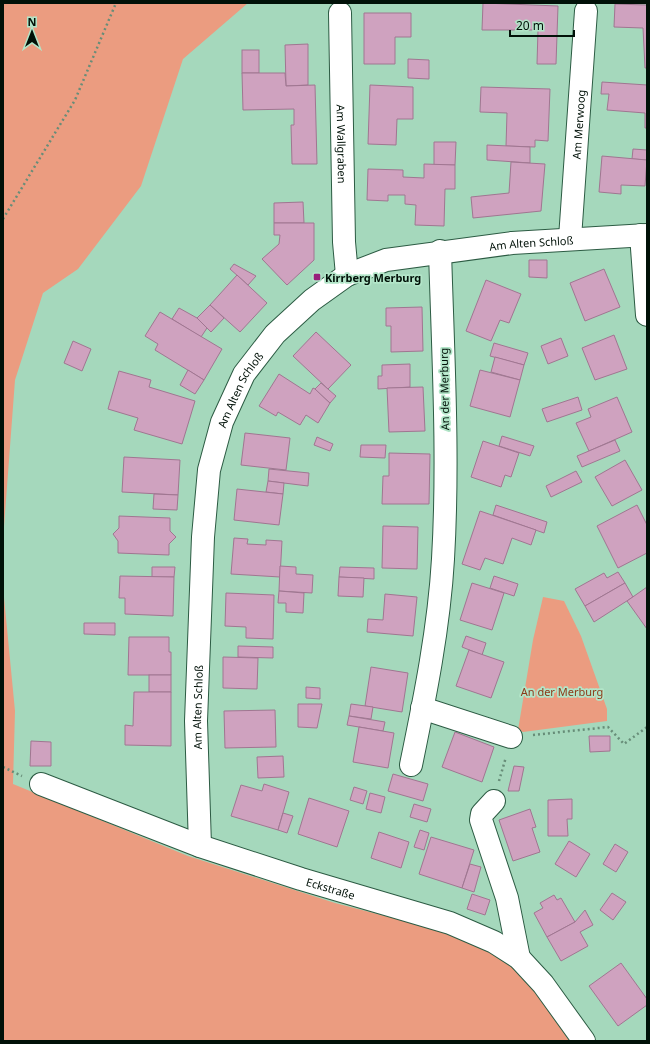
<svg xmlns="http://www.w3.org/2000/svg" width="650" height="1044" viewBox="0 0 650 1044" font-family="'Noto Sans',sans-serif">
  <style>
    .green { fill: #eb9c80 }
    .building { fill: #cfa2bf; stroke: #a07691 }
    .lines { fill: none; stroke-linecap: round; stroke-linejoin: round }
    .minor-casing { stroke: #2c5b43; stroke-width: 24 }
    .path { stroke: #678d78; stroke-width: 2.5; stroke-dasharray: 2 3; stroke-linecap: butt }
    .minor { stroke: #fff; stroke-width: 22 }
    .poi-dot { fill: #98207b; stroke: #b2e5c8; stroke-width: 1.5 }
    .labels { text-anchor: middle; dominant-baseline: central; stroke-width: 3.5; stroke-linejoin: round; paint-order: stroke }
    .street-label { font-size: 11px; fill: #011108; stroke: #b2e5c8 }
    .poi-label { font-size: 11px; font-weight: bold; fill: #011108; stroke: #b2e5c8; text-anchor: start }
    .park-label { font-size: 11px; fill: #8c3918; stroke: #b2e5c8 }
  </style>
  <rect width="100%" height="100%" fill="#a5d8bc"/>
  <!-- green -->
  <g class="green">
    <polygon points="3,3 248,3 183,59 141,186 78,269 43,293 15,380 3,540"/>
    <polygon points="3,587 15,711 13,784 188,856 335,903 469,938 516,968 568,1025 574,1041 3,1041"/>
    <polygon points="543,597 564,601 581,636 607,709 607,721 523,732 518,730 533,640"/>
  </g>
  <!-- building -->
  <g class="building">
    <polygon points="483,3 558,6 556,64 537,64 538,30 482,30"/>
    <polygon points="615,4 647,5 647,68 645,68 643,28 614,27"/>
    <polygon points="364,13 411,13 411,37 395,37 395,64 364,64"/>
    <polygon points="308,44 308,85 286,86 285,45"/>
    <rect x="242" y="50" width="17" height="23"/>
    <polygon points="408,59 429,60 429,79 408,78"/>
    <polygon points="242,73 285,73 286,86 315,85 317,164 292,164 291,125 294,125 294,109 243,110"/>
    <polygon points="602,82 647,85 647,128 645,128 645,113 607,110 609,94 601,94"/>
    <polygon points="370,85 413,87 413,119 397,119 396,145 368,144"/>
    <polygon points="481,87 550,89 548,141 535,140 535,147 506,146 507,113 480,112"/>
    <polygon points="434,142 456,142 455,165 434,165"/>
    <polygon points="487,145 530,147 530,163 487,160"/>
    <polygon points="633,149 647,150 647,160 632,159"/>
    <polygon points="602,156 647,160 645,186 621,185 621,194 599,192"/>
    <polygon points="511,162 545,164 541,211 473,218 471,197 509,193"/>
    <polygon points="424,164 455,165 455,189 445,189 444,226 415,225 416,205 405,204 405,195 388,195 388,201 367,200 368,169 403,170 403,177 424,178"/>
    <polygon points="303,202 304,223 274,223 274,203"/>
    <polygon points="274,223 314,223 314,260 287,285 262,259 279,244 280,235 274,235"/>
    <polygon points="529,260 547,260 547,278 529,277"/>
    <polygon points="234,264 256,276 248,285 230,269"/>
    <polygon points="604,269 620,307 585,321 570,283"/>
    <polygon points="237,275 267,303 240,332 210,305"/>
    <polygon points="486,280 521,294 509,323 500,320 491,341 466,331"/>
    <polygon points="210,305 224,318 211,332 197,318"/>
    <polygon points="422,307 423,351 391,352 391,326 386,326 386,308"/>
    <polygon points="179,308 197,318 207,328 201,337 172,319"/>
    <polygon points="160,312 222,349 204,380 155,350 158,344 145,336"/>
    <polygon points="316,332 351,365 328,389 293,356"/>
    <polygon points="614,335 627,369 595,380 582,348"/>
    <polygon points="561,338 568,356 548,364 541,346"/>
    <polygon points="73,341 91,349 82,371 64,363"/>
    <polygon points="494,343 528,353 524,365 490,356"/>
    <polygon points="495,357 524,365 520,380 491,372"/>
    <polygon points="410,364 410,387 378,389 378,376 382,376 382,365"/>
    <polygon points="188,370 204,380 195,394 180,385"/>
    <polygon points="480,370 520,380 510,417 470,406"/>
    <polygon points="119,371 151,380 149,387 195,401 182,444 134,430 138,418 108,409"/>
    <polygon points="279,374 310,394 313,388 315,389 330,403 318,423 306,415 300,425 278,412 276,416 259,406"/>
    <polygon points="321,383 336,396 330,403 315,389"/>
    <polygon points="423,387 425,431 389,432 387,388"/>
    <polygon points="578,397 582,410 547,422 542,409"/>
    <polygon points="617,397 632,432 589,451 576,423 591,417 588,409"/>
    <polygon points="245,433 290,438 286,470 241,465"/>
    <polygon points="502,436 534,446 530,456 499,446"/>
    <polygon points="317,437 333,444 330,451 314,445"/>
    <polygon points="615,440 620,451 582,467 577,456"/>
    <polygon points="483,441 519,453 511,477 505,475 501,487 471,477"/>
    <polygon points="361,445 386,445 385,458 360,457"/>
    <polygon points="389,453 430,454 429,504 382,504 383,476 389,476"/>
    <polygon points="124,457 180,460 178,495 122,492"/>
    <polygon points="625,460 642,490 612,506 595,477"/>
    <polygon points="269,469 309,473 308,486 268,481"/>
    <polygon points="576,471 582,482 551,497 546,486"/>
    <polygon points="268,481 284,483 283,494 266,492"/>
    <polygon points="237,489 283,494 279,525 234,520"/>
    <polygon points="154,494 178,495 177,510 153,509"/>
    <polygon points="496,505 547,522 544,533 493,515"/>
    <polygon points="637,505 647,525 647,553 618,568 597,526"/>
    <polygon points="480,511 536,530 531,545 512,538 503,564 485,558 480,570 462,564"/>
    <polygon points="119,516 170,518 170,531 176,537 169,544 169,555 118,553 118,541 113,534 119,528"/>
    <polygon points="383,526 418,527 417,569 382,568"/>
    <polygon points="234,538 248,539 247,544 266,545 266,540 282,541 280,577 231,574"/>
    <polygon points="280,566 296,567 296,574 313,575 312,593 279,591"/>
    <polygon points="152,567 175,567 174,577 152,577"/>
    <polygon points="340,567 374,568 374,579 339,577"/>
    <polygon points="618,572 625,583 585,606 575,589 604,573 607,578"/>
    <polygon points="120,576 174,577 173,616 125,614 125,598 119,598"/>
    <polygon points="494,576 518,584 514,596 490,588"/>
    <polygon points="339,577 364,578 363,597 338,596"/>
    <polygon points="472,583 504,593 492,630 460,620"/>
    <polygon points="625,583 633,597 594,622 585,606"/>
    <polygon points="647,587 647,629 627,601"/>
    <polygon points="279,591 304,593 303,613 286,612 286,603 278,603"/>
    <polygon points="226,593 274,595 273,639 246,638 246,627 225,626"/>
    <polygon points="385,594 417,597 413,636 367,632 368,619 383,620"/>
    <polygon points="84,623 115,623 115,635 84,634"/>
    <polygon points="466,636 486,643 482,655 462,647"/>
    <polygon points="129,637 169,637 169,652 171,652 171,675 128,675"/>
    <polygon points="238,646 273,647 273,658 238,657"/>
    <polygon points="469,650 504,662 491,698 456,686"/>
    <polygon points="223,657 258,658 257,689 223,688"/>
    <polygon points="371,667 408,673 402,712 365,706"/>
    <rect x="149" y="675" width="22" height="17"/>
    <polygon points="306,687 320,688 320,699 306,698"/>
    <polygon points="134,692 171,692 171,746 125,745 125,725 133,726"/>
    <polygon points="298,704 322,704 317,728 298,727"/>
    <polygon points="351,704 373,707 371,719 349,716"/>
    <polygon points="275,710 276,747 225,748 224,711"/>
    <polygon points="349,716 385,722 383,731 347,725"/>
    <polygon points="359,727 394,733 388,768 353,762"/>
    <polygon points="455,732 494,747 482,782 442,767"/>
    <polygon points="589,736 610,736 610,751 590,752"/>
    <polygon points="31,741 51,742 51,766 30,766"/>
    <polygon points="283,756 284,777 258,778 257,757"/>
    <polygon points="514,766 524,767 519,791 508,791"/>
    <polygon points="393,774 428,784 423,801 388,791"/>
    <polygon points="264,784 289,792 278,830 231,816 241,785 262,791"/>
    <polygon points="354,787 367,791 363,804 350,800"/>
    <polygon points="370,793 385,797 381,813 366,809"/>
    <polygon points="309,798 349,811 337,847 298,834"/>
    <polygon points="572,799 572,819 567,819 568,836 548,836 548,800"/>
    <polygon points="414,804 431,809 427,822 410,817"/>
    <polygon points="530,809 536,827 532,828 540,852 513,861 499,820"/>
    <polygon points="283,813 293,816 287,833 278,830"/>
    <polygon points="420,830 429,833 424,850 414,847"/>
    <polygon points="379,832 409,842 401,868 371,858"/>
    <polygon points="431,837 474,850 462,888 419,874"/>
    <polygon points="569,841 590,854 576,877 555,864"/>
    <polygon points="615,844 628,852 616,872 603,864"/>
    <polygon points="470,864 481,867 474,892 462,888"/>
    <polygon points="612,893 626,902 613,920 600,910"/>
    <polygon points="472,894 490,900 485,915 467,909"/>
    <polygon points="554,895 557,900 561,898 575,922 547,937 534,913 543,908 540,903"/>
    <polygon points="585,910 593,925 580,932 588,946 561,961 547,937 575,922"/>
    <polygon points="621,963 647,999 647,1005 618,1026 589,986"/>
  </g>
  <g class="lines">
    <defs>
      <g id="minor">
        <path id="s1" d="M340 13 344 242 347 275"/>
        <polyline points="641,235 647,315"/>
        <path id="s2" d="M570 238 586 11"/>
        <polyline points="422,708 511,737"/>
        <path d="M411 765C425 697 439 628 443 559 449 457 443 354 440 251"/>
        <path id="s3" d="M41 784 200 846 301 879 450 923 494 942 519 958 543 984 584 1041"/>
        <polyline points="494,801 482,814 481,820 507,898 519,958"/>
        <path id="s4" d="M200 846 196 721 203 537 209 470 222 422 244 374 275 334 312 300 347 275 386 260 512 243 647 235"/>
      </g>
    </defs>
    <!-- minor casing -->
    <use href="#minor" class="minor-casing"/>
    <!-- path -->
    <g class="path">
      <polyline points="3,219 75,100 116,3"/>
      <polyline points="533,735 608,727 624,744 647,727"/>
      <polyline points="3,767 22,776"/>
      <polyline points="499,781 506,757"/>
    </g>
    <!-- minor -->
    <use href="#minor" class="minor"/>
  </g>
  <!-- markers -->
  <rect class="poi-dot" x="313" y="273" width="8" height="8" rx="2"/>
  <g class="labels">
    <!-- street labels -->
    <g class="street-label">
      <text stroke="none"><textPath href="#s2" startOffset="114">Am Merwoog</textPath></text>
      <text stroke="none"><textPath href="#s1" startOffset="131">Am Wallgraben</textPath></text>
      <text stroke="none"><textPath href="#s4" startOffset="811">Am Alten Schloß</textPath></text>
      <text transform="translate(444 389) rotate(-91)">An der Merburg</text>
      <text stroke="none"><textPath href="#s4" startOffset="463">Am Alten Schloß</textPath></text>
      <text stroke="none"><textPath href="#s4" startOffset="139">Am Alten Schloß</textPath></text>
      <text stroke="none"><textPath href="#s3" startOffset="308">Eckstraße</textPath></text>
    </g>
    <!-- poi labels -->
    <g class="poi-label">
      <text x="325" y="277">Kirrberg Merburg</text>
    </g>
    <!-- park labels -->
    <g class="park-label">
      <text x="562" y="691">An der Merburg</text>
    </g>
  </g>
  <!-- border -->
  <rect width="650" height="1044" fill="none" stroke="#011108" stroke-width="8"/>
  <!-- north arrow -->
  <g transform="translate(32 32)" stroke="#b2e5c8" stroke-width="3" paint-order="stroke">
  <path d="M0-3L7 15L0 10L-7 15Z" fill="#011108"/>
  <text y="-6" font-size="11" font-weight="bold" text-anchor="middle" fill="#011108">N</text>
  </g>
  <!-- scale -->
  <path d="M510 30v6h64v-6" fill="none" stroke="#011108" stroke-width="2"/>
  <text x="516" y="30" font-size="12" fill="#011108" stroke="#b2e5c8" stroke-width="3" paint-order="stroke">20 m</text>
</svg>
